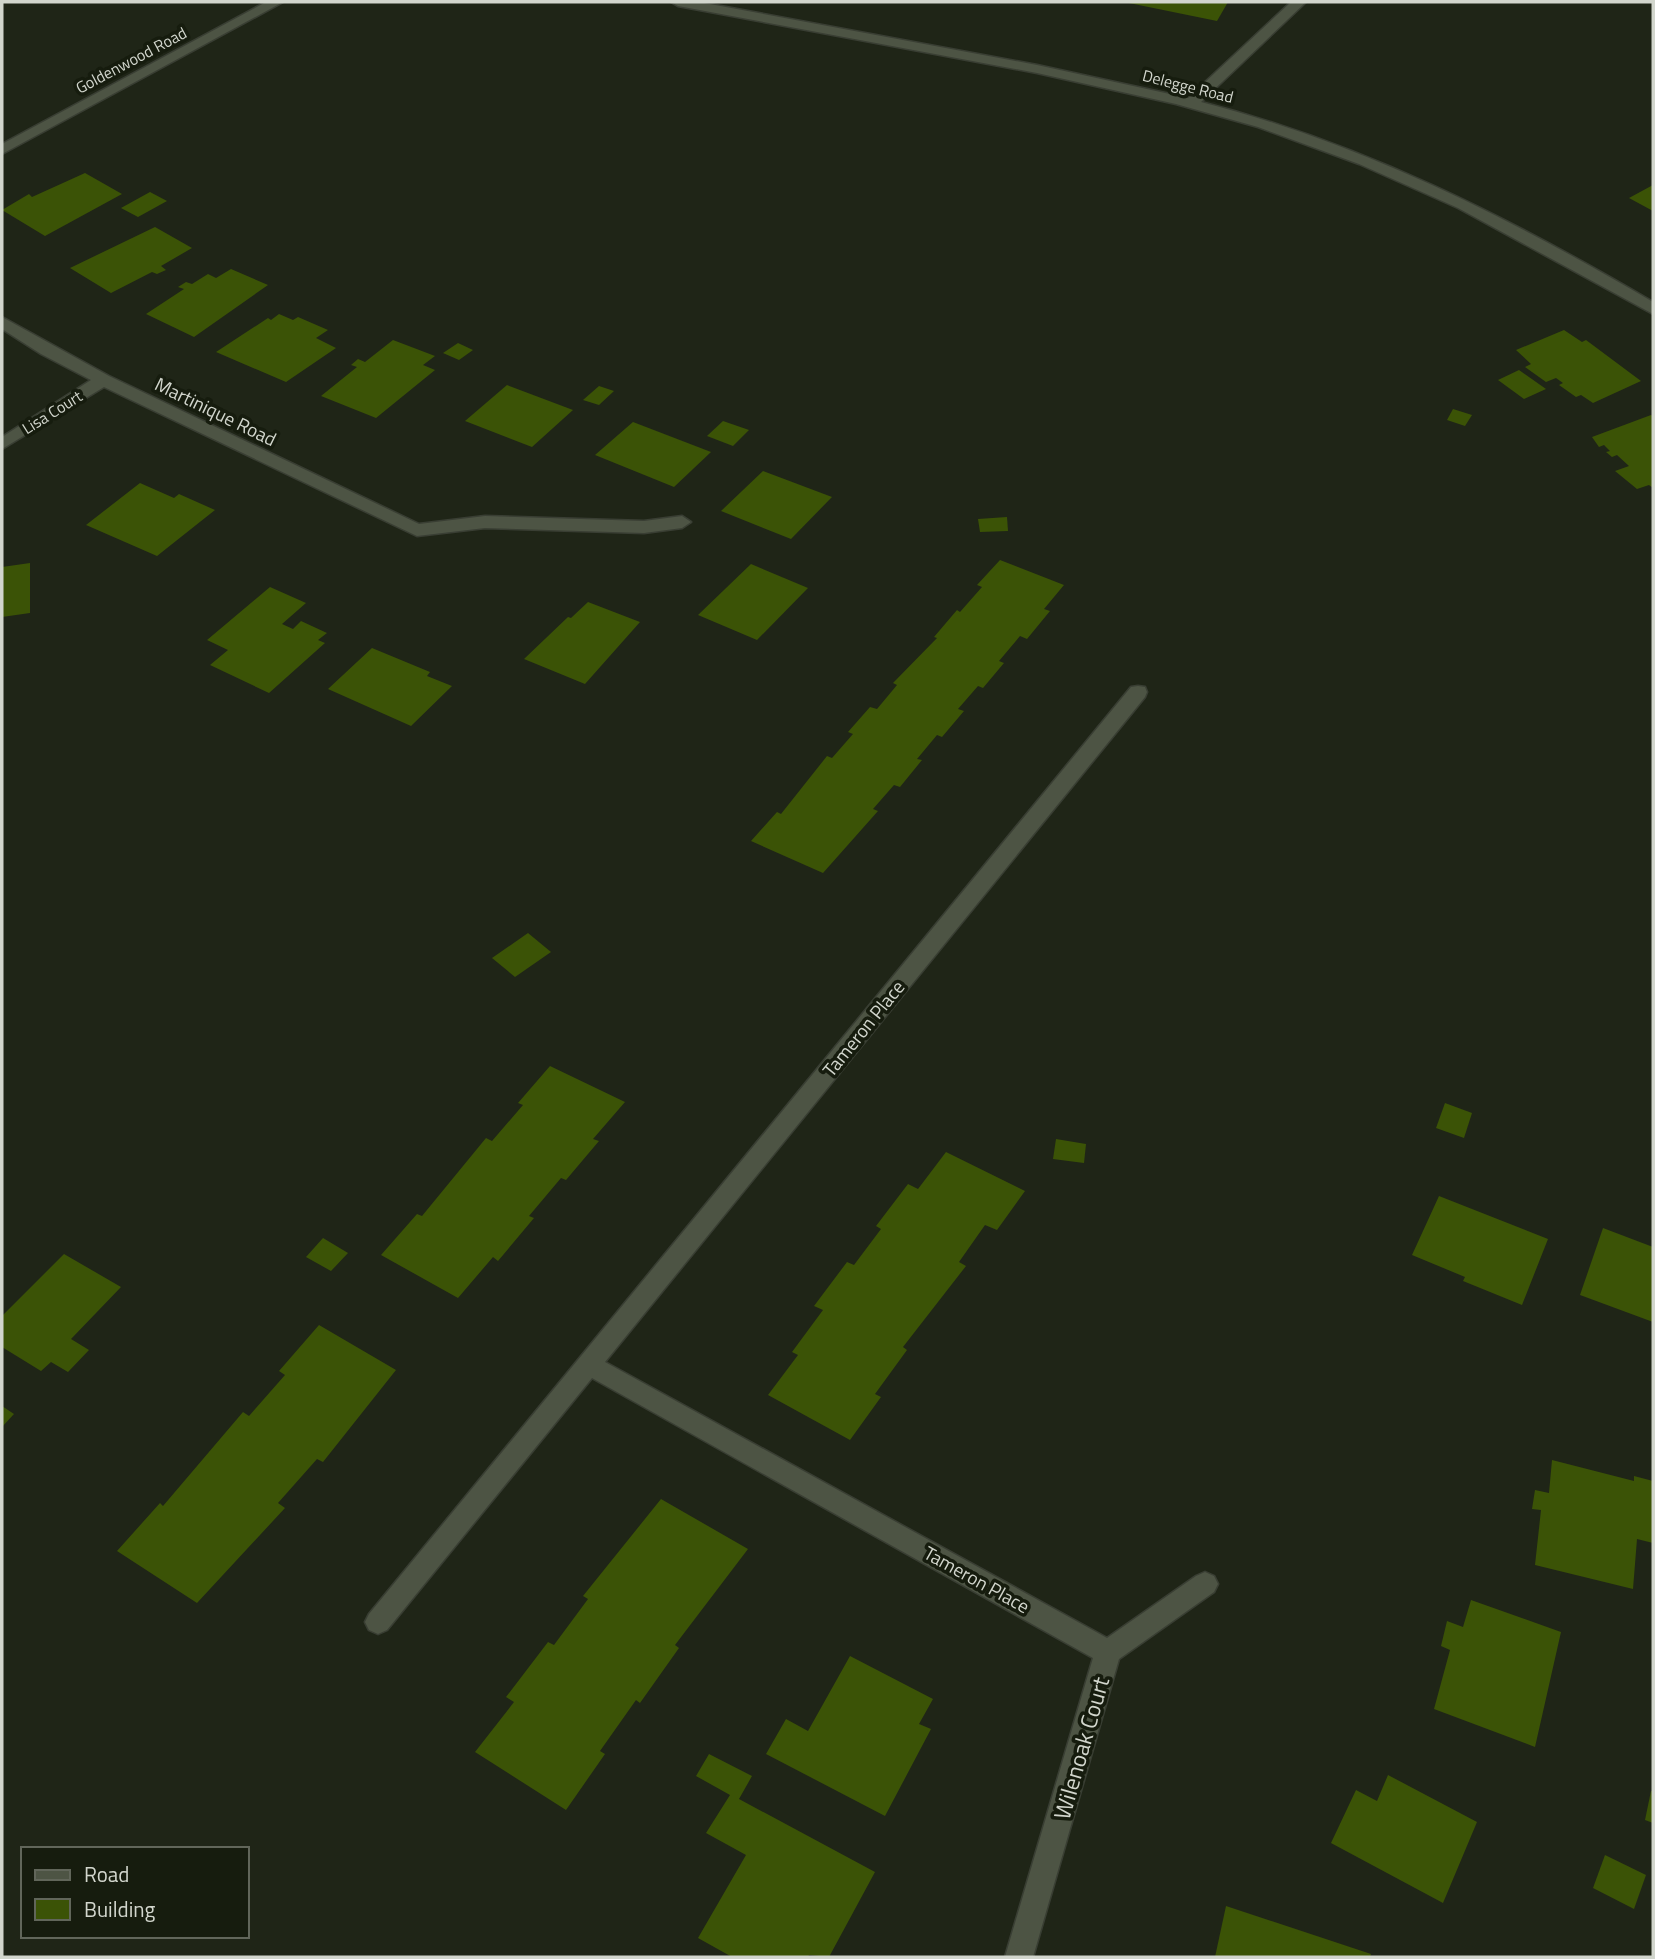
<svg xmlns="http://www.w3.org/2000/svg" width="1655" height="1959" viewBox="0 0 1655 1959" font-family="'Titillium Web',sans-serif">
  <style>
    .building { fill: #3b5306 }
    .lines { fill: none; stroke-linecap: round; stroke-linejoin: round }
    .minor-casing { stroke: #393e33; stroke-width: 3 }
    .minor { fill: #4d5444; fill-rule: evenodd }
    .labels { text-anchor: middle; dominant-baseline: central; stroke-width: 7; stroke-linejoin: round; paint-order: stroke }
    .far-street-label { font-size: 16px; fill: #d2d6cd; stroke: #161c0e }
    .street-label { font-size: 19px; fill: #d2d6cd; stroke: #161c0e }
    .near-street-label { font-size: 23px; fill: #d2d6cd; stroke: #161c0e }
  </style>
  <rect width="100%" height="100%" fill="#1f2517"/>
  <!-- building -->
  <g class="building">
    <polygon points="1124,2 1228,2 1217,21"/>
    <polygon points="85,173 122,194 45,236 2,210 29,194 32,197"/>
    <polygon points="1653,185 1653,211 1629,198"/>
    <polygon points="150,192 167,201 138,217 121,208"/>
    <polygon points="155,227 192,248 161,266 166,270 157,274 152,272 111,293 70,268"/>
    <polygon points="231,269 268,285 194,337 146,314 184,289 178,287 186,282 192,284 208,274 216,278"/>
    <polygon points="279,314 293,320 298,317 328,330 316,338 336,348 286,382 216,352 268,318 271,320"/>
    <polygon points="1564,330 1582,342 1586,340 1641,381 1593,403 1581,395 1576,397 1559,385 1563,383 1556,378 1546,382 1525,367 1531,364 1516,350"/>
    <polygon points="393,340 435,356 423,365 435,370 376,418 321,396 357,367 351,365 358,359 365,362"/>
    <polygon points="458,343 473,350 459,360 443,353"/>
    <polygon points="1519,370 1546,389 1524,399 1498,380"/>
    <polygon points="507,385 573,410 532,447 465,421"/>
    <polygon points="599,386 614,391 599,405 583,400"/>
    <polygon points="1453,409 1472,415 1465,426 1447,420"/>
    <polygon points="1651,415 1653,416 1653,488 1649,485 1637,489 1615,471 1629,466 1617,455 1612,457 1606,452 1610,451 1604,445 1599,447 1592,437"/>
    <polygon points="723,421 749,430 733,446 707,436"/>
    <polygon points="633,422 711,452 674,487 595,455"/>
    <polygon points="763,471 832,497 791,539 721,511"/>
    <polygon points="140,483 174,498 179,494 215,510 157,556 86,525"/>
    <polygon points="1007,517 1008,531 980,532 978,519"/>
    <polygon points="1000,560 1064,585 1044,609 1050,611 1027,639 1020,636 999,661 1004,663 983,688 978,686 958,709 964,711 942,737 937,735 917,759 922,760 900,787 894,785 873,809 878,811 823,873 751,841 777,812 781,814 827,756 832,758 853,734 848,732 870,707 877,709 897,685 893,683 937,638 934,637 957,610 960,612 982,587 977,585"/>
    <polygon points="30,563 30,613 2,617 2,567"/>
    <polygon points="751,564 808,588 757,640 698,615"/>
    <polygon points="270,587 306,603 282,624 293,629 301,621 327,633 318,640 325,643 269,693 210,665 228,650 207,640"/>
    <polygon points="588,602 640,622 585,684 524,659 568,617 571,618"/>
    <polygon points="372,648 430,672 427,676 452,686 411,726 328,689"/>
    <polygon points="528,933 551,952 515,977 492,958"/>
    <polygon points="550,1066 625,1102 593,1139 599,1141 566,1180 561,1178 529,1216 534,1218 498,1261 493,1257 458,1298 381,1255 417,1214 422,1216 486,1138 492,1141 523,1105 518,1103"/>
    <polygon points="1445,1103 1472,1113 1464,1138 1436,1128"/>
    <polygon points="1056,1139 1086,1144 1084,1163 1053,1159"/>
    <polygon points="946,1152 1025,1191 997,1230 985,1225 959,1262 966,1266 903,1347 907,1350 875,1394 881,1397 850,1440 768,1395 798,1355 792,1352 823,1310 814,1306 847,1262 854,1265 881,1229 876,1226 908,1184 918,1189"/>
    <polygon points="1439,1196 1548,1239 1522,1305 1463,1281 1465,1277 1412,1255"/>
    <polygon points="1603,1228 1653,1247 1653,1322 1580,1295"/>
    <polygon points="323,1238 348,1253 331,1271 306,1257"/>
    <polygon points="64,1254 121,1287 71,1339 89,1350 68,1372 51,1362 41,1371 2,1347 2,1316"/>
    <polygon points="319,1325 396,1370 323,1462 317,1459 278,1503 285,1508 197,1603 117,1551 160,1503 163,1506 243,1412 249,1416 285,1375 279,1371"/>
    <polygon points="2,1406 14,1414 2,1427"/>
    <polygon points="1552,1460 1634,1481 1634,1476 1653,1481 1653,1543 1637,1539 1633,1589 1535,1565 1541,1510 1532,1509 1535,1490 1549,1493"/>
    <polygon points="661,1499 748,1549 675,1645 679,1648 640,1703 636,1700 600,1751 605,1754 566,1810 475,1752 514,1702 506,1697 548,1642 554,1645 588,1599 583,1596"/>
    <polygon points="1471,1600 1561,1632 1535,1747 1434,1709 1450,1650 1441,1646 1447,1621 1463,1627"/>
    <polygon points="850,1656 933,1699 919,1724 931,1729 885,1816 766,1754 786,1719 808,1731"/>
    <polygon points="709,1754 752,1776 739,1799 875,1872 829,1957 809,1955 808,1957 732,1957 698,1938 746,1855 706,1833 730,1795 696,1776"/>
    <polygon points="1388,1775 1477,1822 1443,1903 1331,1843 1356,1790 1377,1801"/>
    <polygon points="1651,1791 1653,1791 1653,1823 1645,1820"/>
    <polygon points="1605,1855 1646,1875 1634,1909 1593,1888"/>
    <polygon points="1226,1906 1371,1954 1370,1957 1215,1957"/>
  </g>
  <g class="lines">
    <defs>
      <g id="minor">
        <polygon points="266,2 283,2 2,154 2,144"/>
        <path d="M671 2H699L1037 65 1188 98 1291 2H1306L1201 102C1362 143 1510 218 1653 302V314L1458 208 1359 164 1258 127 1176 104 1037 73 678 6Z"/>
        <polygon points="2,317 109,376 419,524 485,516 644,521 682,516 691,522 682,528 644,533 485,528 417,536 104,387 2,449 2,437 91,380 41,354 2,329"/>
        <polygon points="1138,686 1145,687 1147,692 1145,697 605,1362 1107,1638 1196,1576 1205,1572 1214,1576 1218,1584 1214,1592 1119,1659 1033,1957 1005,1957 1093,1658 592,1378 387,1630 378,1634 369,1630 365,1622 369,1614 1131,687"/>
      </g>
    </defs>
    <!-- minor casing -->
    <use href="#minor" class="minor-casing"/>
    <!-- minor -->
    <use href="#minor" class="minor"/>
  </g>
  <g class="labels">
    <!-- far-street labels -->
    <g class="far-street-label">
      <text transform="translate(131 60) rotate(-28)">Goldenwood Road</text>
      <text transform="translate(1188 86) rotate(14)">Delegge Road</text>
      <text transform="translate(52 412) rotate(-32)">Lisa Court</text>
    </g>
    <!-- street labels -->
    <g class="street-label">
      <text transform="translate(216 411) rotate(26)">Martinique Road</text>
      <text transform="translate(863 1028) rotate(-51)">Tameron Place</text>
      <text transform="translate(977 1579) rotate(29)">Tameron Place</text>
    </g>
    <!-- near-street labels -->
    <g class="near-street-label">
      <text transform="translate(1081 1748) rotate(-74)">Wilenoak Court</text>
    </g>
  </g>
  <!-- border -->
  <rect width="1655" height="1959" fill="none" stroke="#d2d6cd" stroke-width="7"/>
  <!-- legend -->
  <rect x="21" y="1847" width="228" height="91" fill="#161c0e" stroke="#61665a" stroke-width="2"/>
  <rect x="35" y="1870" width="35" height="10" fill="#4d5444" stroke="#61665a" stroke-width="2"/>
  <text x="84" y="1882" font-size="21" fill="#d2d6cd">Road</text>
  <rect x="35" y="1899" width="35" height="21" fill="#3b5306" stroke="#61665a" stroke-width="2"/>
  <text x="84" y="1917" font-size="21" fill="#d2d6cd">Building</text>
</svg>
